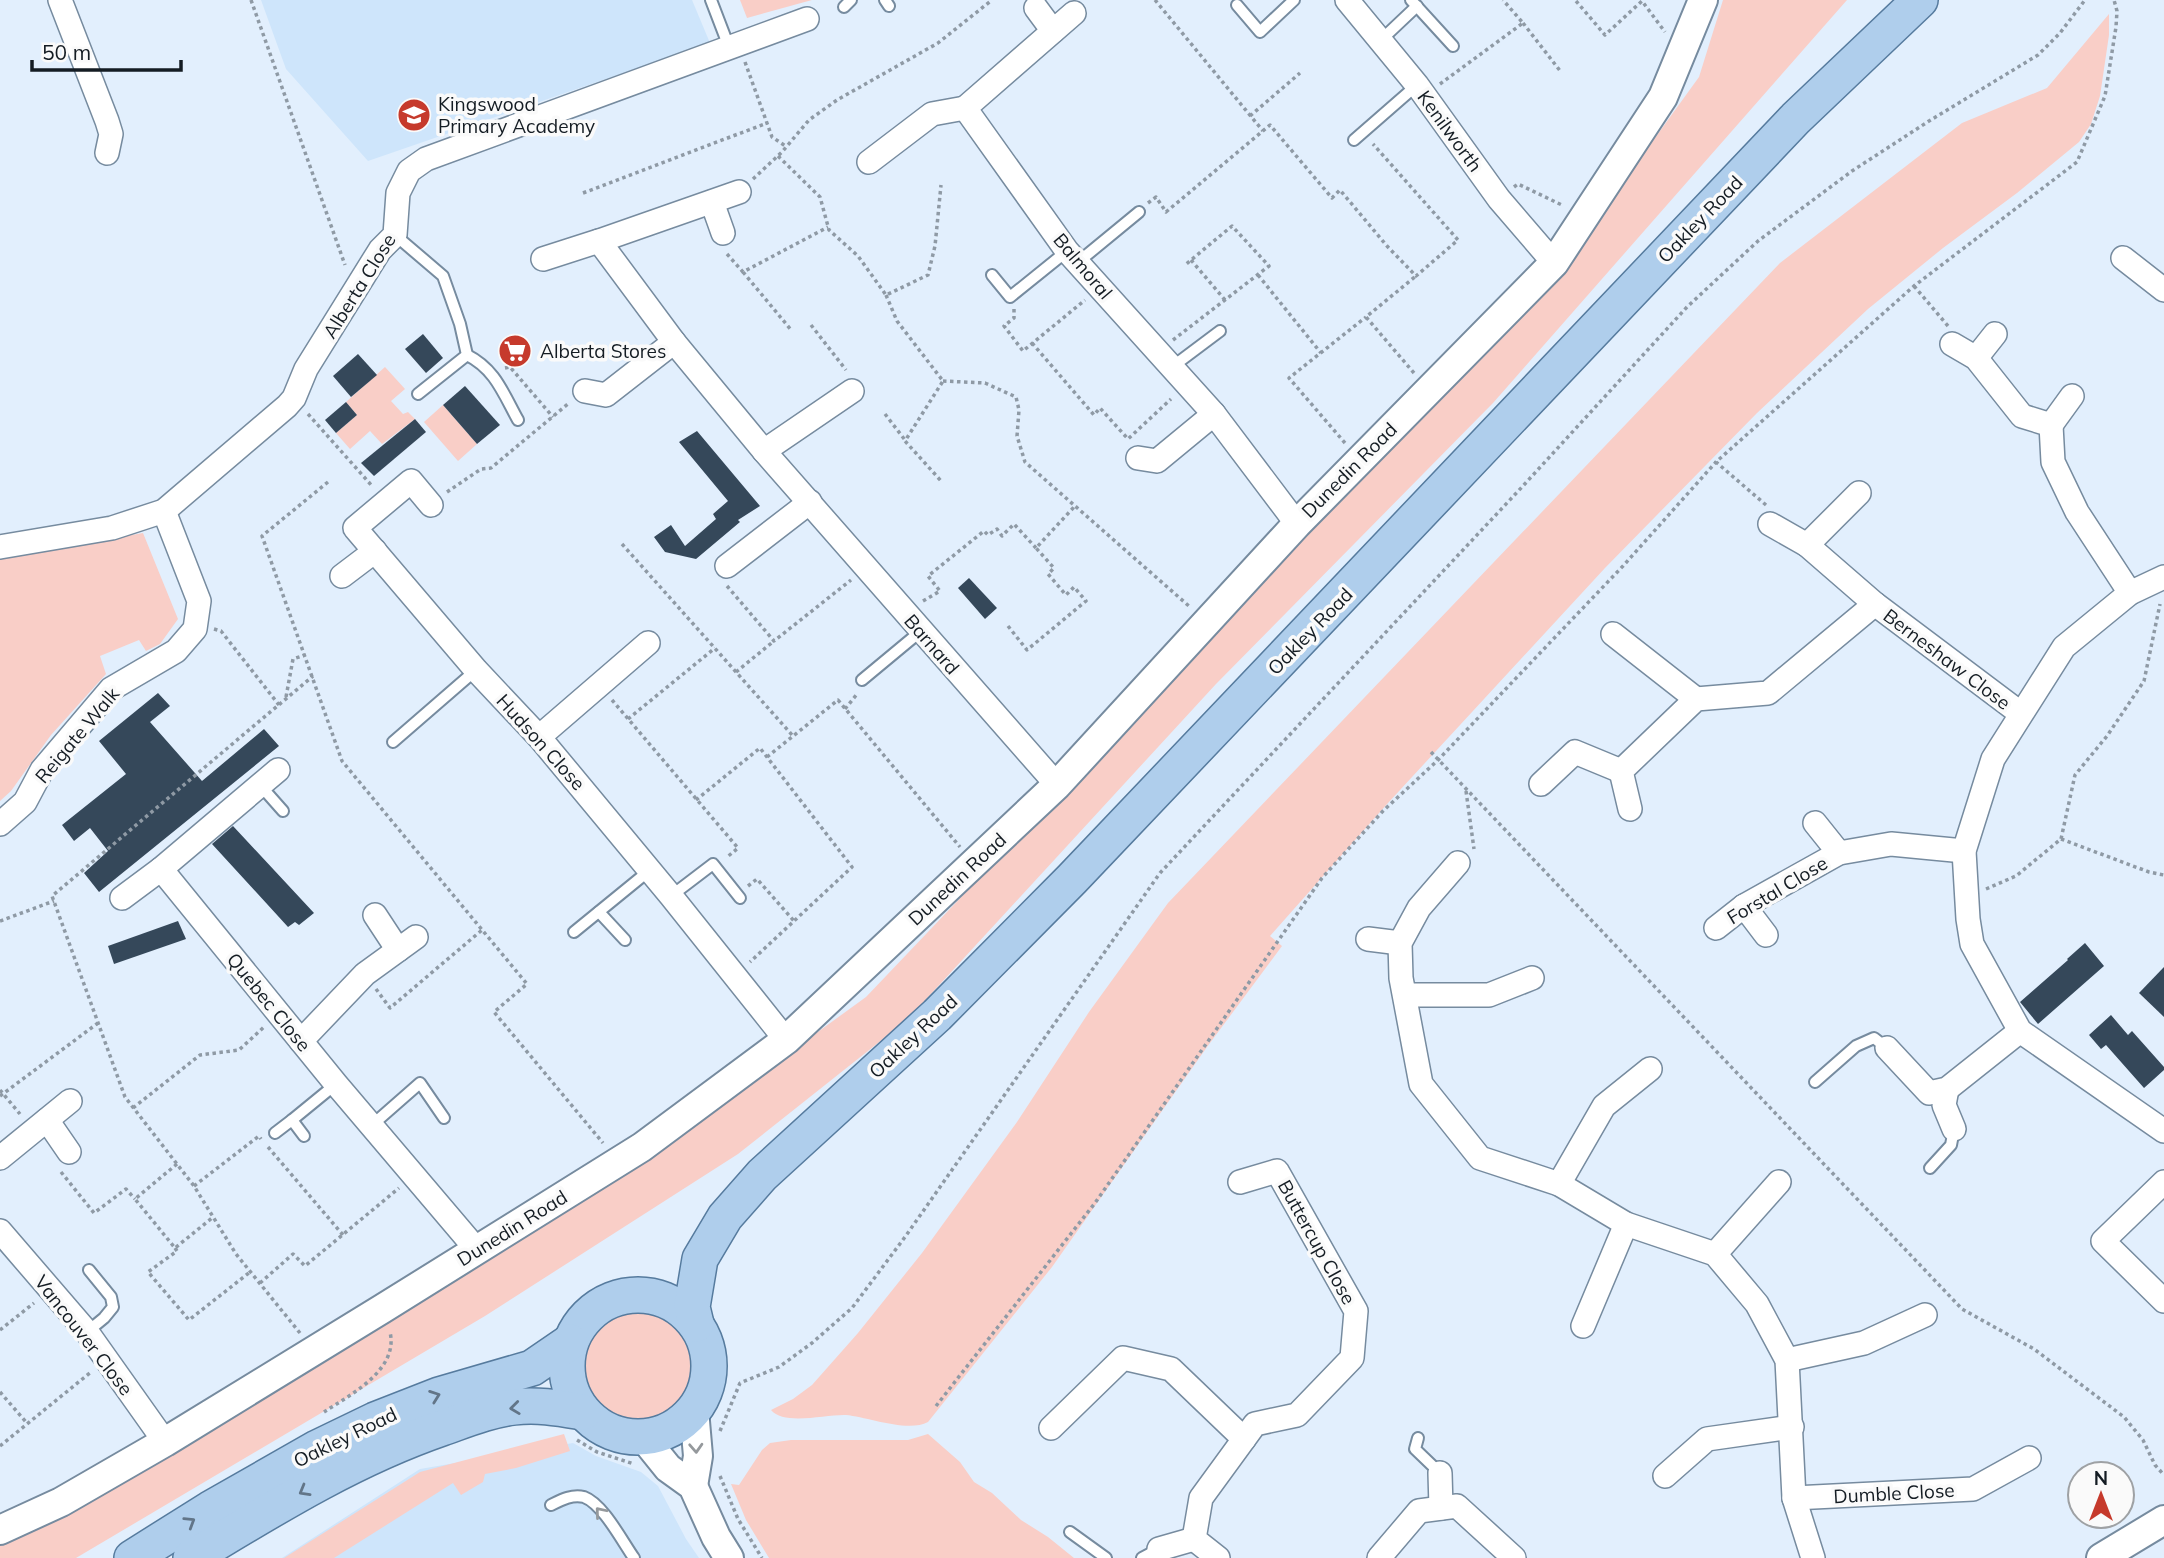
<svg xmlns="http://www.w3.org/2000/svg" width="2164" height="1558" viewBox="0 0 2164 1558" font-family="Mulish,sans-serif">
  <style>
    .built { fill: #cee5fb }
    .green { fill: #f9cec7 }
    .building { fill: #35485a }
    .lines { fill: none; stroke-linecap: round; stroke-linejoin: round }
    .service-casing { stroke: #768b9f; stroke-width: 14 }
    .minor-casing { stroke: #768b9f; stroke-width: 26 }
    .tertiary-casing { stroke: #768b9f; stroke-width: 32 }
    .primary-casing { stroke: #567b9e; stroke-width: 38 }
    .path { stroke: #8f9aa5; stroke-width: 3.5; stroke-dasharray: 3.5 3.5; stroke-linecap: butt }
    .service { stroke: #fff; stroke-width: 10 }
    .minor { stroke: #fff; stroke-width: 23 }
    .tertiary { stroke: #fff; stroke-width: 28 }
    .primary { stroke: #afceec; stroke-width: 35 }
    .oneway { stroke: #627588 }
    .oneway2 { stroke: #95999c }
    .labels { text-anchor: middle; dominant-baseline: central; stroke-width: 7; stroke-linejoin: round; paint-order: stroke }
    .poi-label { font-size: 19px; fill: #141c23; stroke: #fafafa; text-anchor: start }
    .street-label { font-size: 19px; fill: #141c23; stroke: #fafafa }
  </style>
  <rect width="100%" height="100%" fill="#e2effd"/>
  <!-- built -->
  <g class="built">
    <polygon points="261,0 692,0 710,43 368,161 286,69"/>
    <polygon points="573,1443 596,1456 641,1472 658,1486 686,1539 699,1558 282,1558 420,1469"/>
  </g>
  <!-- green -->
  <g class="green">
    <polygon points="740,0 812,0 747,18"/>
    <polygon points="1723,0 1847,0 1493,403 1216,684 907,1020 738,1154 485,1316 76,1558 0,1558 0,1541 628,1170 866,997 1126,724 1338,495 1563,265 1699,77"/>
    <path d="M2109 14V35L2100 96 2091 124 2079 142 2017 193 1943 248 1868 309 1757 413 1605 568 1388 803 1270 936 1282 946 1207 1047 1052 1267 928 1422C908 1433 868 1417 846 1415 827 1414 784 1426 771 1410L793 1399 812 1385 858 1333 922 1253 1017 1122 1089 1012 1168 903 1780 263 1962 123 2047 88Z"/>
    <polygon points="385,367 405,389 391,401 403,414 408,412 415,419 382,444 370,431 350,449 336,433 357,415 346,402"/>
    <polygon points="443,405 477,444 458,461 424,422"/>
    <polygon points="143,533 178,619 160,644 146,651 139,640 100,656 106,674 51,735 11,791 0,801 0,559"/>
    <circle cx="640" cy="1365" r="59"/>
    <polygon points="564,1434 570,1451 516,1468 485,1474 483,1482 461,1495 453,1483 334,1558 284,1558 420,1472"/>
    <polygon points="928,1434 960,1462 974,1482 992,1493 1021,1520 1048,1537 1074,1558 769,1558 746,1520 731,1484 739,1485 762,1450 770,1443 791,1440 908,1440"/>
  </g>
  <!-- building -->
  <g class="building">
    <polygon points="423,334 443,358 426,373 405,349"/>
    <polygon points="358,354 377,375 351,397 333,376"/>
    <polygon points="465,386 500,425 477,444 443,405"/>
    <polygon points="346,402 357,415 336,433 325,420"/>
    <polygon points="415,419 426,432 374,476 361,463"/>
    <polygon points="697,431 760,506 738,520 740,522 696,559 665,552 654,537 671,525 685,546 716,519 713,514 728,501 679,442"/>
    <polygon points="969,578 997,608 985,619 958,588"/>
    <polygon points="158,693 170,706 150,722 202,781 264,729 279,746 99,892 84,873 108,851 90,828 74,841 62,825 126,774 99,741"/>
    <polygon points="233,826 314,913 299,925 295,922 288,927 212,844"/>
    <polygon points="178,921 186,939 114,964 108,946"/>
    <polygon points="2085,943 2104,966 2038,1024 2020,1002 2068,960 2067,959"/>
    <polygon points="2164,967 2164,1017 2139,993"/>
    <polygon points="2111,1015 2128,1035 2132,1031 2164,1067 2164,1070 2144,1088 2106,1045 2101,1049 2089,1035"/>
  </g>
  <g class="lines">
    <defs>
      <g id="service">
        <polyline points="711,0 729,47"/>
        <polyline points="885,0 889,6"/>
        <polyline points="1411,0 1453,46"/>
        <polyline points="1237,5 1260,32 1294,0"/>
        <polyline points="844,7 851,0"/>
        <polyline points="1380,41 1417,6"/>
        <polyline points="1354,140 1417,85"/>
        <polyline points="395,235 443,276 460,324 467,355 418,394"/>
        <polyline points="1077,263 1139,212"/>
        <polyline points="992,275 1010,297 1067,251"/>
        <path d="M467 355C495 369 503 393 518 420"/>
        <polyline points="1172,367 1220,331"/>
        <polyline points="862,680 921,631"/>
        <polyline points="393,742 476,670"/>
        <polyline points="260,785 283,811"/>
        <polyline points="671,896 713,864 740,898"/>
        <polyline points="599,912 625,940"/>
        <polyline points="574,932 650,870"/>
        <polyline points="1815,1082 1856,1046 1874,1038 1887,1048"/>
        <polyline points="292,1120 336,1084"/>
        <polyline points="371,1126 420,1083 444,1118"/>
        <polyline points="275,1133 292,1120 304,1136"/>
        <polyline points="1930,1168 1951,1145 1954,1129"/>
        <polyline points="87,1332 104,1318 113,1307 111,1297 89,1270"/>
        <polyline points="1418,1438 1415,1449 1440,1473"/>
        <path d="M551 1505C561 1500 572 1494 584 1497 603 1504 622 1541 634 1558"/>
        <polyline points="1070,1532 1106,1558"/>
        <polyline points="1142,1558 1159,1549"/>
      </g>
      <g id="minor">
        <polyline points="60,0 107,121 111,134 107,153"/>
        <polyline points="1347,0 1417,85 1499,199 1554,263"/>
        <polyline points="1036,8 1053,31"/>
        <polyline points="1074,13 965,108 1067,251 1214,414 1297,524"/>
        <polyline points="869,162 932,114 965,108"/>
        <polyline points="739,192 599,241 674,342 764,451 1057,785"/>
        <polyline points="712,202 723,233"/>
        <polyline points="2123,258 2164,290"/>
        <polyline points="543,259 599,241"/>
        <polyline points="1952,344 1976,358 2022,416 2051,425 2053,462 2077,512 2130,593"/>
        <polyline points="1976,358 1995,334"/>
        <polyline points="585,391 606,395 674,342"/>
        <polyline points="2051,425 2072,396"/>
        <polyline points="764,451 852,391"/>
        <polyline points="1138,458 1157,461 1214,414"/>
        <polyline points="1859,493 1807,545 1875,604"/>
        <polyline points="431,505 411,481 355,528 476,670 539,737 671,896 786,1040"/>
        <polyline points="1770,524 1807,545"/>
        <polyline points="0,547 112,528 164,511 287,406 294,398 306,369 380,250 395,235 398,193 409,171 426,159 807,19"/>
        <polyline points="727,566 810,502"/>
        <polyline points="342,576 375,551"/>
        <polyline points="2164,577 2130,593 2064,647 1993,759 1964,851 1968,919 1972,944 2020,1031 2164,1131"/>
        <polyline points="1613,634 1696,699"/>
        <polyline points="539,737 648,643"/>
        <polyline points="278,770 161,869 336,1084 477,1250"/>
        <polyline points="1541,784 1575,752 1621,771"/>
        <polyline points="1630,809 1621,771 1696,699 1768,693 1875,604 2020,713"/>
        <polyline points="1815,823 1839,853"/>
        <polyline points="0,824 25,802 42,770 111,689 176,651 195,629 199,601 164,511"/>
        <polyline points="1458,863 1419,908 1400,943 1401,978 1421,1084 1480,1158 1559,1184 1626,1224 1715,1254 1757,1304 1787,1360 1794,1498 1813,1558"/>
        <polyline points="122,898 161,869"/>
        <polyline points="1744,906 1766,935"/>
        <polyline points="375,915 398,950"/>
        <polyline points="1716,928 1744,906 1839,853 1891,844 1964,851"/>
        <polyline points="1368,939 1400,943"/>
        <polyline points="1405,995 1489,995 1532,978"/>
        <polyline points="301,1041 365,974 416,937"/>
        <polyline points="1887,1048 1929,1093 1947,1089 2020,1031"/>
        <polyline points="1947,1089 1944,1105 1954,1129"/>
        <polyline points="47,1120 69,1152"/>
        <polyline points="0,1158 70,1101"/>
        <polyline points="2164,1182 2103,1241 2164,1301"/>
        <polyline points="1559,1184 1604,1106 1650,1069"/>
        <polyline points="0,1231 87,1332 165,1442"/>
        <polyline points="1715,1254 1779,1182"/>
        <polyline points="1583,1326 1626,1224"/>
        <polyline points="1787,1360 1864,1343 1925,1315"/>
        <polyline points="1051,1428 1123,1358 1171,1369 1244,1439"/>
        <polyline points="1440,1473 1441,1508"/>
        <polyline points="1665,1476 1707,1439 1792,1427"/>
        <polyline points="1794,1498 1973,1489 2029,1458"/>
        <polyline points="1159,1549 1194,1539"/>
        <polyline points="1218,1558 1194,1539 1201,1498 1255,1424 1297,1415 1352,1358 1356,1311 1277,1171 1240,1182"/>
        <polyline points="1379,1558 1419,1511 1457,1506 1514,1558"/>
      </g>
      <g id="tertiary">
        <polyline points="643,1437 668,1468 693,1486 716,1537 729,1558"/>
        <polyline points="693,1486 698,1456 694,1410"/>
        <polyline points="0,1530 61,1502 165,1442 382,1309 642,1147 786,1040 1057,785 1297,524 1554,263 1663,97 1703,0"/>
        <polyline points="2101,1558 2164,1520"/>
      </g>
      <g id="primary">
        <circle cx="638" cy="1366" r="71"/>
        <polyline points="696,1324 692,1307 700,1259 725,1217 762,1175 937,1015 1072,879 1796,118 1920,0"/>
        <polyline points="132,1558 210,1509 317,1448 375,1420 439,1395 532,1368 570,1342"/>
        <path d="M191 1558C272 1509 352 1459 442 1428 465 1420 489 1410 514 1407 537 1404 559 1408 583 1412"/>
      </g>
    </defs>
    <!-- service casing -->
    <use href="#service" class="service-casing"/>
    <!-- minor casing -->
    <use href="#minor" class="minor-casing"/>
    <!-- tertiary casing -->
    <use href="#tertiary" class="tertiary-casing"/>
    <!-- primary casing -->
    <use href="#primary" class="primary-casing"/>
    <!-- path -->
    <g class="path">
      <polyline points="251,0 345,265"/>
      <polyline points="1155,0 1263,131"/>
      <polyline points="1576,1 1605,35 1642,1 1665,32"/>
      <polyline points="1523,23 1561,72"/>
      <polyline points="745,62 772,137 787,147"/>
      <polyline points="1440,84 1523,23 1503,0"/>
      <polyline points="1250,116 1300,73"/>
      <polyline points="778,156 820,197 829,230 858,256 886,295 928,275 935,246 941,185"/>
      <polyline points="753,179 782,152 809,120 837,100 938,43 992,0"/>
      <polyline points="1514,187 1518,184 1564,206"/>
      <polyline points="583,193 767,123"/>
      <polyline points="1148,203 1156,197 1166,212 1270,125 1332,198 1340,190 1387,246 1416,276 1458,240 1373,144"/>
      <polyline points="727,254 743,272 828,227"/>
      <polyline points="1191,260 1225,300"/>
      <polyline points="743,272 792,331"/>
      <polyline points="1258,275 1321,353"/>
      <polyline points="1914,286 1948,326"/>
      <polyline points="886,295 897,321 943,381 905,441 942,482"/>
      <polyline points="1014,309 1014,318 1004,326 1023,351 1085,300"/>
      <polyline points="811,325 846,370"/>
      <polyline points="1173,340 1269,266 1232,226 1185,265"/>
      <polyline points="1032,343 1094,415 1100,408 1128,439 1171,399"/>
      <polyline points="505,368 510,367 553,417"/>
      <polyline points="1414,373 1366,317 1416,276"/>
      <polyline points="943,381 985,383 1016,397 1019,410 1017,436 1025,462 1190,607"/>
      <polyline points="308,414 373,487"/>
      <polyline points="885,414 905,440"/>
      <polyline points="1345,443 1289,378 1366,317"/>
      <polyline points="328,482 262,536 342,761 527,984 494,1012 603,1143"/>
      <polyline points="447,492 481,469 491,468 569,403"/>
      <polyline points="1766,505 1716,462 1914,286 2077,162 2105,96 2116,27 2117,11 2114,0"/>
      <polyline points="622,544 793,736"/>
      <polyline points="727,586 774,641 851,580"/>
      <polyline points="923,601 940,591 928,576 984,531 988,535 997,529 1002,536 1014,524 1036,548"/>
      <polyline points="1008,626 1027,650 1086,601 1074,587 1066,595 1048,574 1054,568 1036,548 1075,506"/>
      <polyline points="214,629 221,631 279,705"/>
      <polyline points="736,672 774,641"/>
      <polyline points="286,697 293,659 305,655"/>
      <polyline points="612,700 738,848 726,858"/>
      <polyline points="845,709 857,694"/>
      <polyline points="628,719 715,648"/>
      <polyline points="1431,752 1962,1309 2034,1349 2124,1417 2143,1440 2155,1465 2164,1475"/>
      <polyline points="767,757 838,700 960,847"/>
      <polyline points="1466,791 1474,849"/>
      <polyline points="696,800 760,748 852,867 750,962"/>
      <polyline points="2061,839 2149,872 2164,875"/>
      <polyline points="748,886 757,879 794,921"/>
      <polyline points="1986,889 2016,876 2061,839 2075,775 2107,736 2144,681 2160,604"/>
      <polyline points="0,921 54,901"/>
      <polyline points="376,989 390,1008 482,930"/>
      <polyline points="0,1090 20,1114"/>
      <polyline points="0,1096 98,1023"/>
      <polyline points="133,1108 200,1055 239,1050 264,1027"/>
      <polyline points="268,1147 343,1235"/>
      <polyline points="177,1164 135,1199 175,1248 212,1218"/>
      <polyline points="61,1172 94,1213 126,1189 135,1199"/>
      <polyline points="194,1186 259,1136 261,1139"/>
      <polyline points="175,1248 177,1251 148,1272 189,1320 250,1272"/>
      <polyline points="260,1283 293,1254 305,1266 399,1188"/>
      <polyline points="0,1330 34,1303"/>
      <polyline points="300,1333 236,1254 194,1186 125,1097 52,896 313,676"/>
      <polyline points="0,1392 26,1422"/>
      <polyline points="936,1406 1095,1203 1322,878 1383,811 1438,760 1623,566 1716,462"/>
      <path d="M324 1412C350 1395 399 1370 390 1332"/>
      <polyline points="720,1431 740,1383 779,1367 812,1343 852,1308 905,1237 1160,873 1522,487 1687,307 1758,241 1852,171 1929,121 2038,55 2060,33 2085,0"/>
      <polyline points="577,1440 597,1452 634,1464"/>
      <polyline points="0,1446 91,1372"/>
      <polyline points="720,1476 738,1519 762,1558"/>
    </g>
    <!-- service -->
    <use href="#service" class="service"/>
    <!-- minor -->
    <use href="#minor" class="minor"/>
    <!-- tertiary -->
    <use href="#tertiary" class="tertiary"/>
    <!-- primary -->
    <use href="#primary" class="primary"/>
  </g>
  <!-- one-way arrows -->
  <defs><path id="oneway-chevron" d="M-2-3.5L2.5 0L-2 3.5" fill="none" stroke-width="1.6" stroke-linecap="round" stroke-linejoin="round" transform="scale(1.75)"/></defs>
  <g class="oneway">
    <use href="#oneway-chevron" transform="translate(435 1396) rotate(-20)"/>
    <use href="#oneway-chevron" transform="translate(515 1408) rotate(173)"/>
    <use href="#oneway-chevron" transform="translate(304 1491) rotate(150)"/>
    <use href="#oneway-chevron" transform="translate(190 1522) rotate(-32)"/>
  </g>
  <g class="oneway2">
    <use href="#oneway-chevron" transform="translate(696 1448) rotate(87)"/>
    <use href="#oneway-chevron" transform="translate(600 1512) rotate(-130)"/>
  </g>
  <!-- icons -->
  <defs>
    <symbol id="school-disc" viewBox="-11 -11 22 22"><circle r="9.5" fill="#c63a2c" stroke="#fafafa"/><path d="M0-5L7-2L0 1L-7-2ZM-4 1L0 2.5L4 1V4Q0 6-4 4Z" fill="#fff"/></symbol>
    <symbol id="supermarket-disc" viewBox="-11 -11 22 22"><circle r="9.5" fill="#c63a2c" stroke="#fafafa"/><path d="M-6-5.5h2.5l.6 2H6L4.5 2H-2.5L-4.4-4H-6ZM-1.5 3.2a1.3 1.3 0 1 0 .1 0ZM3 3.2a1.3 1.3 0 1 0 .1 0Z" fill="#fff"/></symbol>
  </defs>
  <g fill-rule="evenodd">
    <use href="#school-disc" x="395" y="96" width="38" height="38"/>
    <use href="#supermarket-disc" x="496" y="332" width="38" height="38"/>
  </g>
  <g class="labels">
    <!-- poi labels -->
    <g class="poi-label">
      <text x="438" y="104">Kingswood<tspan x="438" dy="22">Primary Academy</tspan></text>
      <text x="540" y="351">Alberta Stores</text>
    </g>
    <!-- street labels -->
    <g class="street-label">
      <text transform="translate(1450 131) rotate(54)">Kenilworth</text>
      <text transform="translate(1700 219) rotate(-46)">Oakley Road</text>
      <text transform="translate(1083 266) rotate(50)">Balmoral</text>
      <text transform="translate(359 286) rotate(-58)">Alberta Close</text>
      <text transform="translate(1349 470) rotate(-45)">Dunedin Road</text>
      <text transform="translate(1310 631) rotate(-46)">Oakley Road</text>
      <text transform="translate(932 644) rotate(49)">Barnard</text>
      <text transform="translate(1947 659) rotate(37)">Berneshaw Close</text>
      <text transform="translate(77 735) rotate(-50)">Reigate Walk</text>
      <text transform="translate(541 742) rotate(48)">Hudson Close</text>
      <text transform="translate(957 879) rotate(-43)">Dunedin Road</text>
      <text transform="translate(1777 890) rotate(-31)">Forstal Close</text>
      <text transform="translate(269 1002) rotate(51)">Quebec Close</text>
      <text transform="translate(913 1036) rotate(-43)">Oakley Road</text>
      <text transform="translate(512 1228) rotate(-32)">Dunedin Road</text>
      <text transform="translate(1317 1242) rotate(61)">Buttercup Close</text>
      <text transform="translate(84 1335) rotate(52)">Vancouver Close</text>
      <text transform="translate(345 1437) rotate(-26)">Oakley Road</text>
      <text transform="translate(1894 1493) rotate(-3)">Dumble Close</text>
    </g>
  </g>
  <!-- north arrow -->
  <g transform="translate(2101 1495)"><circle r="33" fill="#fafafa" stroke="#9ea1a4" stroke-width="2"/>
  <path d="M0-5L12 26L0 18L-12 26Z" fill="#c63a2c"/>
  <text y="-10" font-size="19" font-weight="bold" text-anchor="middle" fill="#141c23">N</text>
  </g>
  <!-- scale -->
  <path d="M32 60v10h149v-10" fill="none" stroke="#141c23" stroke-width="3.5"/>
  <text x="42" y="60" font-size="21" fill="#141c23" stroke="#fafafa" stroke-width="5" paint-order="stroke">50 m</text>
</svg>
